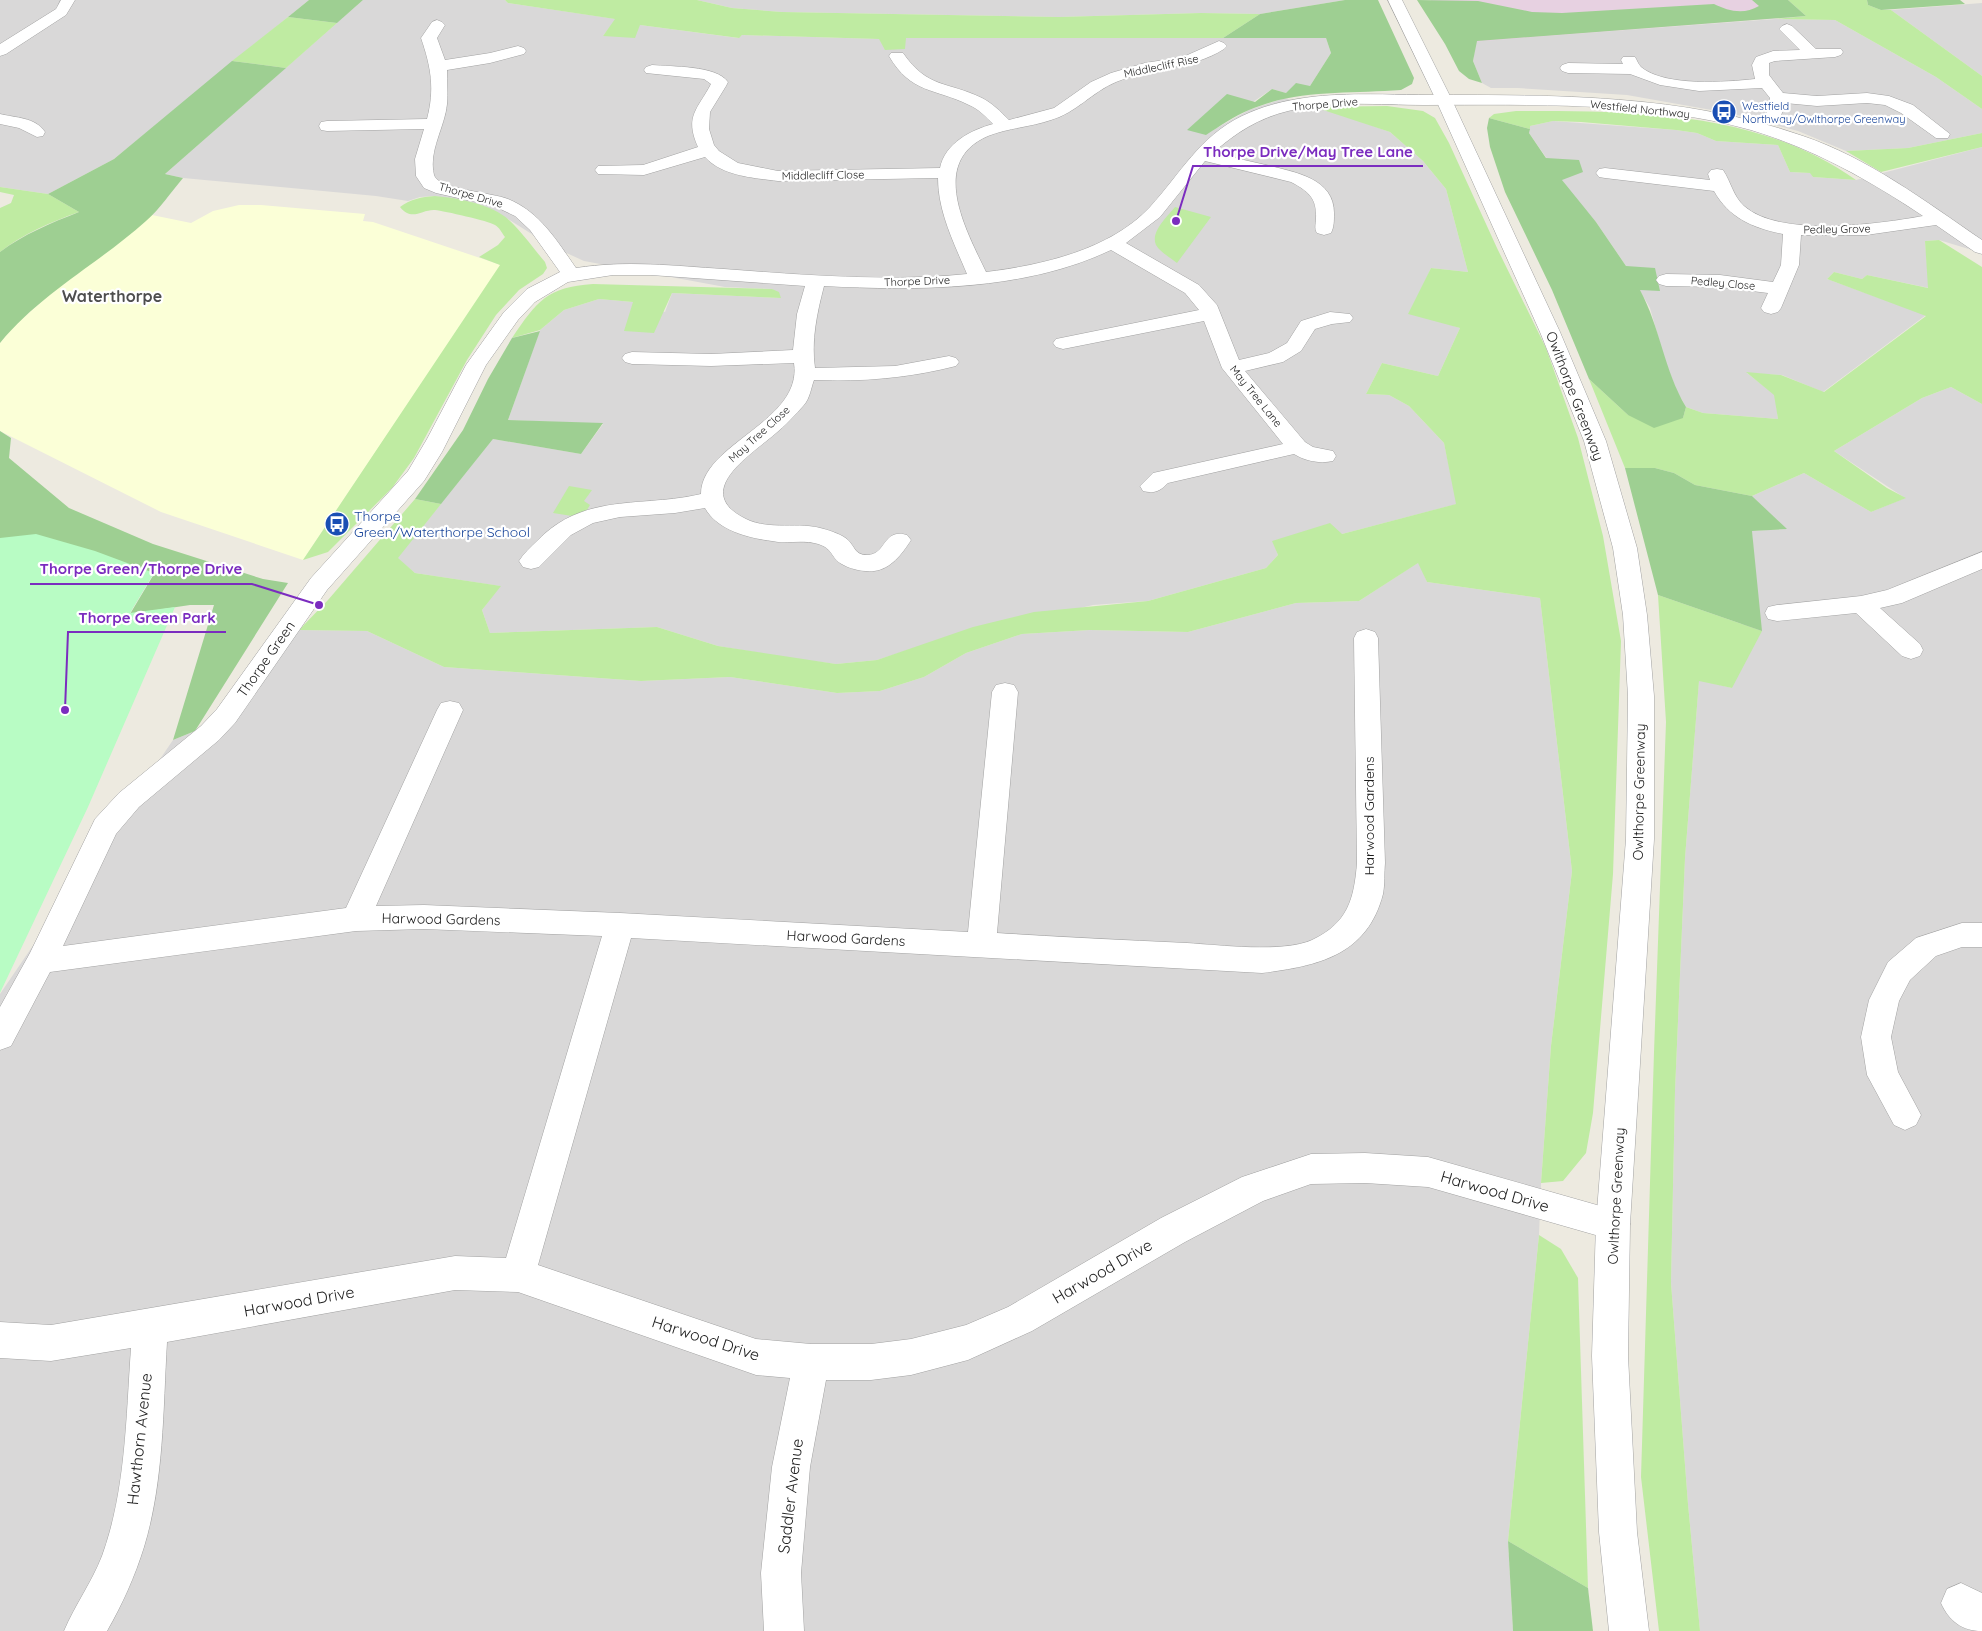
<svg xmlns="http://www.w3.org/2000/svg" width="1982" height="1631" viewBox="0 0 1982 1631" font-family="Quicksand,sans-serif">
  <style>
    .residential { fill: #d9d8d8 }
    .industrial { fill: #e7d1e1 }
    .education { fill: #fbffd7 }
    .grass { fill: #bfeba2 }
    .forest { fill: #9ecf92 }
    .park { fill: #b8fcc4 }
    .lines { fill: none; stroke-linecap: round; stroke-linejoin: round }
    .minor-casing { stroke: #a2a2a2; stroke-width: 1 }
    .tertiary-casing { stroke: #a2a2a2; stroke-width: 1 }
    .minor { fill: #fff; fill-rule: evenodd }
    .tertiary { fill: #fff; fill-rule: evenodd }
    .labels { text-anchor: middle; dominant-baseline: central; stroke-width: 4.5; stroke-linejoin: round; paint-order: stroke }
    .far-street-label { font-size: 11px; fill: #1b1b1b; stroke: #fff }
    .far-transit-label { font-size: 11px; fill: #164399; stroke: #fff; text-anchor: start }
    .street-label { font-size: 14px; fill: #1b1b1b; stroke: #fff }
    .transit-label { font-size: 14px; fill: #164399; stroke: #fff; text-anchor: start }
    .far-district-label { font-size: 16px; font-weight: bold; fill: #4e4e4e; stroke: #fff }
    .near-street-label { font-size: 16px; fill: #1b1b1b; stroke: #fff }
    .leader { fill: none; stroke: #7b2cbf; stroke-width: 2 }
    .callout-dot { fill: #7b2cbf; stroke: #fff; stroke-width: 2 }
    .callout-label { font-size: 15px; text-anchor: middle; font-weight: bold; fill: #7b2cbf; stroke: #fff; stroke-width: 4.5; stroke-linejoin: round; paint-order: stroke }
  </style>
  <rect width="100%" height="100%" fill="#edeae0"/>
  <!-- residential -->
  <g class="residential">
    <polygon points="0,0 309,0 114,159 48,194 0,187"/>
    <polygon points="363,0 505,0 508,3 616,19 603,36 640,25 738,38 742,35 879,39 905,49 905,38 1326,38 1331,53 1310,86 1286,93 1272,89 1206,134 1249,110 1285,98 1339,114 1390,132 1423,161 1446,189 1468,272 1431,268 1411,312 1460,328 1438,376 1382,363 1366,394 1389,395 1409,406 1444,443 1457,504 1342,534 1273,541 1278,555 1266,568 1148,601 1093,605 924,645 877,660 836,664 790,658 718,646 657,627 490,633 482,610 500,586 415,573 397,558 493,439 581,454 603,424 508,420 540,330 564,310 599,299 633,302 665,312 672,293 780,298 772,289 725,287 584,261 549,245 508,219 481,205 435,196 420,197 408,201 376,196 183,178 165,174"/>
    <polygon points="697,0 1345,0 1260,14 1201,13 1059,17 782,12 732,8"/>
    <polygon points="1982,3 1982,76 1891,10"/>
    <polygon points="1775,19 1835,20 1936,77 1982,109 1982,133 1908,148 1846,151 1798,131 1734,114 1627,95 1518,88 1491,88 1482,83 1473,61 1476,41"/>
    <polygon points="1553,121 1676,130 1697,133 1716,141 1778,145 1790,172 1811,173 1813,177 1856,180 1982,147 1982,253 1939,240 1925,241 1929,288 1867,275 1862,279 1834,272 1827,279 1926,315 1823,392 1782,375 1747,373 1775,395 1778,419 1703,413 1686,407 1677,391 1665,361 1650,308 1626,266 1596,222 1573,196 1529,133 1530,126"/>
    <polygon points="1951,387 1982,404 1982,1631 1700,1631 1688,1504 1671,1283 1675,1091 1685,858 1699,680 1732,688 1753,558 1752,531 1786,529 1752,496 1804,473 1871,512 1905,498 1834,451 1922,398"/>
    <polygon points="1419,562 1427,582 1540,598 1572,871 1551,1046 1541,1183 1539,1235 1508,1541 1513,1631 0,1631 0,994 173,740 195,731 298,630 367,631 444,667 641,681 730,677 837,693 880,691 924,677 966,653 1022,634 1090,630 1188,632 1296,603 1359,601"/>
  </g>
  <!-- industrial -->
  <polygon class="industrial" points="1431,0 1788,0 1806,16 1445,44"/>
  <!-- education -->
  <polygon class="education" points="239,205 261,205 365,214 363,221 373,222 501,265 303,560 161,512 0,431 0,343 12,328 58,287 128,235 152,215 191,223 213,211"/>
  <!-- grass -->
  <g class="grass">
    <polygon points="505,0 697,0 732,8 782,12 1059,17 1201,13 1260,14 1223,38 906,38 905,49 885,50 879,39 742,35 739,38 640,25 635,38 603,36 615,19 508,3"/>
    <polygon points="1788,0 1867,0 1868,5 1881,10 1891,10 1982,76 1982,109 1936,77 1835,20 1775,19 1806,16"/>
    <polygon points="288,17 337,23 286,68 232,61"/>
    <polygon points="1387,106 1423,111 1435,118 1449,143 1497,248 1546,348 1578,438 1603,536 1621,641 1613,874 1593,1113 1586,1153 1563,1181 1541,1183 1551,1046 1572,871 1540,598 1427,582 1418,563 1359,601 1296,603 1188,632 1090,630 1022,634 966,653 924,677 880,691 837,693 730,677 641,681 444,667 367,631 299,630 328,600 415,499 441,504 398,558 415,573 501,586 482,610 490,633 657,627 718,646 836,664 877,660 973,627 1034,612 1148,601 1266,568 1278,555 1272,541 1330,523 1342,534 1456,504 1444,443 1409,406 1389,395 1366,394 1382,363 1438,376 1460,328 1408,314 1431,268 1468,272 1446,189 1423,161 1390,132 1314,107"/>
    <path d="M1516 111C1631 111 1758 110 1856 180L1813 177 1810 173 1790 172 1778 145 1716 141 1697 133 1676 130 1581 122 1553 121 1530 126V129L1489 118 1494 114Z"/>
    <polygon points="1982,133 1982,147 1881,172 1846,151 1908,148"/>
    <path d="M0 187 48 194 79 212C51 222 23 234 0 252V208L11 203 14 195 0 192Z"/>
    <path d="M435 196C457 198 492 204 509 220 522 232 533 248 545 262L547 268 543 274 519 290 496 315 467 360 414 458 392 488 328 552 303 560 500 265 479 257 498 245 505 237C502 233 499 227 495 225 489 221 444 211 435 210 422 209 412 222 400 207 411 199 421 197 435 196Z"/>
    <path d="M1175 207 1211 217 1177 263C1171 258 1160 252 1156 245 1150 232 1168 216 1175 207Z"/>
    <polygon points="1939,240 1982,267 1982,404 1951,387 1922,398 1834,451 1887,488 1906,498 1871,512 1804,473 1752,496 1695,485 1674,473 1655,468 1625,468 1589,379 1628,415 1683,418 1686,407 1703,413 1778,419 1774,395 1746,372 1781,375 1824,392 1926,316 1827,279 1834,272 1862,279 1867,275 1928,288 1925,241"/>
    <path d="M593 284 772 289 779 292 781 298 672 293 654 333 624 331 633 302 599 299 564 310 540 330 512 338C537 301 547 287 593 284Z"/>
    <polygon points="569,486 592,490 584,501 590,505 585,513 572,516 553,513"/>
    <polygon points="1658,595 1762,631 1732,688 1699,681 1685,858 1675,1091 1671,1283 1688,1504 1700,1631 1659,1631 1641,1477 1654,1052 1666,722"/>
    <polygon points="1539,1235 1561,1249 1578,1278 1588,1588 1508,1541"/>
  </g>
  <!-- forest -->
  <g class="forest">
    <polygon points="309,0 363,0 337,23 288,17"/>
    <path d="M1345 0H1378L1414 78 1412 84 1401 90C1350 94 1297 89 1249 110 1234 116 1220 126 1206 135L1187 130 1227 94 1255 102 1272 89 1286 93 1296 83 1310 86 1331 53 1326 38H1223L1260 14Z"/>
    <path d="M1417 0 1478 1 1532 12 1562 13 1714 4C1728 11 1744 15 1759 6L1752 0H1788L1806 16 1477 41 1473 61 1482 83 1469 79 1459 71 1445 44Z"/>
    <polygon points="1867,0 1960,0 1965,4 1881,10 1868,5"/>
    <path d="M232 61 286 68 165 174 183 178C171 192 160 209 146 221 98 264 41 293 0 343V252C24 234 51 223 79 212L48 194 114 159Z"/>
    <path d="M1489 118 1530 129 1529 133 1546 158 1579 160 1583 172 1562 180 1596 222 1626 266 1655 268 1660 291 1640 290C1660 327 1664 370 1686 407L1683 418 1654 428 1628 415 1589 379 1552 290 1505 192 1490 147 1487 128Z"/>
    <polygon points="540,331 508,420 603,423 581,454 493,439 441,504 415,499 463,430 488,379 512,338"/>
    <polygon points="0,431 11,438 9,458 69,508 153,544 263,579 288,583 195,731 173,740 214,605 190,605 130,614 154,574 0,539"/>
    <polygon points="1625,468 1655,468 1674,473 1695,485 1752,496 1787,529 1752,531 1762,631 1658,595"/>
    <polygon points="1508,1541 1588,1588 1593,1631 1513,1631"/>
  </g>
  <!-- park -->
  <polygon class="park" points="36,534 95,551 154,573 130,613 175,607 88,807 0,993 0,538"/>
  <g class="lines">
    <defs>
      <g id="minor">
        <polygon points="61,0 75,0 66,15 6,54 0,56 0,44 56,9"/>
        <path d="M437 20 442 22 445 25 437 38 445 60 490 53 518 46 524 48 526 51 524 54 490 63 447 70C447 81 448 93 447 104 445 127 428 151 434 175 437 189 494 193 508 199 540 212 557 241 576 268 626 260 675 266 724 269 804 275 887 282 967 274 954 243 938 212 938 178L778 181C754 178 722 176 705 157L644 175 598 174 595 170 598 166 643 165 698 147C684 116 698 109 711 84L704 79 646 73 644 70 646 67 652 65C672 67 716 65 728 82L726 86 710 112 709 129 714 145 719 151 738 163 778 171 940 168C945 143 971 130 993 124 986 117 979 109 969 105 935 88 911 94 889 56L891 53H903C928 89 947 81 982 98 992 103 1001 112 1009 120L1054 108 1091 82 1111 73 1145 63 1183 57 1219 41 1224 43 1227 46 1224 49C1191 70 1152 67 1116 82 1092 92 1076 113 1051 120 1031 127 1008 128 988 136 928 162 966 230 986 272 1042 265 1110 250 1150 207 1181 173 1199 137 1242 116 1300 88 1368 95 1430 95 1556 95 1683 94 1803 136 1868 158 1925 201 1982 240V254L1975 252 1936 225 1866 235H1801L1799 265 1781 308 1778 312 1771 314 1764 312 1761 308 1768 293 1720 287 1666 286 1659 284 1656 280 1659 276 1666 274 1720 275 1773 282 1781 265 1783 234C1753 228 1729 218 1714 191L1605 178 1599 177 1596 173 1599 169 1605 168 1710 180 1708 174 1711 170 1717 169 1723 170C1731 182 1733 196 1744 206 1780 238 1879 224 1923 216 1869 180 1814 149 1751 130 1648 101 1531 105 1424 105 1379 105 1332 100 1288 111 1259 118 1235 133 1213 153 1231 157 1248 161 1266 165 1294 172 1335 178 1334 214 1334 221 1334 227 1331 233L1324 235 1317 233C1314 228 1316 224 1316 218 1317 198 1308 191 1291 182L1205 161 1160 217 1126 243 1199 285 1217 305 1239 360 1269 353 1287 343 1301 321 1330 312 1350 314 1353 318 1350 322 1332 324 1315 329 1301 351 1283 362 1245 371 1305 442 1313 447 1333 451 1336 456 1333 461C1320 464 1305 461 1294 454L1168 483C1160 491 1155 494 1143 491L1140 486 1153 473 1283 444 1222 368 1204 321 1063 349 1056 347 1053 343 1056 339 1199 310 1185 293 1111 250C1025 291 917 291 824 286 817 313 811 341 815 368L895 366 949 356 956 358 959 362 956 366C909 378 863 382 814 380 811 388 810 398 804 405 795 415 785 426 775 434 749 456 691 492 746 519 771 531 798 521 824 529 831 531 843 535 848 540 855 547 855 555 867 555 887 555 882 528 907 535L911 540C902 554 891 569 874 571 863 572 849 569 840 563 830 556 833 547 814 543 800 540 785 544 772 541 748 538 717 530 705 508L675 513 620 517 593 523 571 535 539 567 531 569 523 567 519 561C524 553 531 547 537 541 584 492 642 508 701 494 701 443 803 422 794 363L711 366 632 364 625 362 622 358 625 354 632 352 711 354 793 350 797 314 805 286 651 275H613L568 282 535 302 518 320 486 365 442 452 424 481 327 590 235 723 219 740 139 807 116 834 63 946 346 908 437 710 441 703 450 701 459 703 463 710 376 906 424 905 620 913 968 932 992 692 996 685 1005 683 1014 685 1018 692 997 933C1060 937 1124 940 1187 943 1219 945 1283 953 1312 940 1348 923 1354 899 1357 863L1354 638 1357 632 1366 629 1375 632 1378 638 1385 863C1384 873 1385 884 1383 894 1367 956 1317 966 1262 973L631 938 538 1265 756 1339 811 1344H871L911 1339 966 1325 1008 1307 1161 1218 1242 1177 1311 1154 1365 1153 1428 1157 1625 1213 1630 1224 1625 1235 1613 1240 1428 1187 1365 1183 1311 1184 1263 1201 1185 1242 1032 1331 968 1360 911 1375 871 1380H826L810 1467 801 1573 804 1631H764L761 1573 772 1467 790 1378 756 1375 518 1292 455 1290 167 1342C163 1410 164 1481 144 1547 135 1576 122 1605 107 1631H64C75 1605 92 1582 102 1556 126 1490 126 1417 131 1348L51 1361 0 1358V1322L51 1325 455 1256 506 1258 602 936 424 929 356 931 50 972 11 1046 0 1050V1007L30 953 95 819 119 793 201 726 217 709 311 578 408 471 427 439 466 365 504 312 527 289 560 272 530 230 515 216 494 206 436 193 424 188 416 176 415 159 424 129 327 131 321 130 319 126 321 122 327 121 427 119C435 89 431 67 421 38L432 22Z"/>
        <path d="M1787 24 1792 26 1816 49H1841L1843 52 1841 55 1835 57 1775 61 1769 63V75L1783 93 1817 96 1867 93 1889 96 1913 105 1950 134 1948 138H1936L1901 113 1885 105 1867 103 1817 106 1785 103 1780 119H1768L1766 115 1770 98 1762 88 1699 91 1660 85 1630 74 1568 73 1562 71 1560 68 1562 65 1568 63 1623 64 1621 60 1623 57H1635C1637 60 1638 64 1641 67 1665 87 1726 82 1755 79L1752 65 1756 57 1773 51 1800 50 1779 29 1782 26Z"/>
        <path d="M0 114C16 118 35 117 45 132L43 136 37 137 19 128 0 124Z"/>
        <polygon points="1982,552 1982,569 1902,603 1880,608 1920,644 1923,650 1920,656 1911,659 1902,656 1856,613 1777,621 1768,619 1765,613 1768,607 1777,605 1861,596 1887,590"/>
        <polygon points="1962,923 1982,923 1982,947 1962,947 1936,956 1910,980 1899,1001 1891,1037 1898,1072 1921,1115 1916,1125 1905,1130 1894,1125 1867,1075 1861,1037 1869,1000 1888,962 1916,938"/>
        <path d="M1961 1583 1982 1593V1631C1962 1631 1949 1621 1941 1603L1947 1589Z"/>
      </g>
      <polygon id="tertiary" points="1388,0 1402,0 1452,100 1560,332 1606,441 1637,548 1647,615 1654,696 1654,839 1630,1224 1628,1356 1637,1532 1649,1631 1609,1631 1599,1532 1592,1356 1596,1224 1626,839 1628,696 1623,615 1613,548 1584,441 1540,332 1436,100"/>
    </defs>
    <!-- minor casing -->
    <use href="#minor" class="minor-casing"/>
    <!-- tertiary casing -->
    <use href="#tertiary" class="tertiary-casing"/>
    <!-- minor -->
    <use href="#minor" class="minor"/>
    <!-- tertiary -->
    <use href="#tertiary" class="tertiary"/>
  </g>
  <!-- icons -->
  <defs>
    <symbol id="bus-disc" viewBox="-11 -11 22 22"><circle r="9.5" fill="#1a4fb4" stroke="#fff"/><path d="M-5-6H5V4H4V6H2V4H-2V6H-4V4H-5ZM-3.5-4V0h7V-4ZM-3.5 1.2v1.5H-2V1.2ZM2 1.2v1.5H3.5V1.2Z" fill="#fff"/></symbol>
  </defs>
  <g fill-rule="evenodd">
    <use href="#bus-disc" x="1710" y="98" width="28" height="28"/>
    <use href="#bus-disc" x="323" y="510" width="28" height="28"/>
  </g>
  <g class="labels">
    <!-- far-street labels -->
    <g class="far-street-label">
      <text transform="translate(1161 66) rotate(-12)">Middlecliff Rise</text>
      <text transform="translate(1325 104) rotate(-5)">Thorpe Drive</text>
      <text transform="translate(1640 109) rotate(6)">Westfield Northway</text>
      <text transform="translate(823 175) rotate(-1)">Middlecliff Close</text>
      <text transform="translate(471 195) rotate(16)">Thorpe Drive</text>
      <text transform="translate(1837 229) rotate(-1)">Pedley Grove</text>
      <text transform="translate(917 281) rotate(-2)">Thorpe Drive</text>
      <text transform="translate(1723 283) rotate(5)">Pedley Close</text>
      <text transform="translate(1256 396) rotate(51)">May Tree Lane</text>
      <text transform="translate(759 434) rotate(-42)">May Tree Close</text>
    </g>
    <!-- far-transit labels -->
    <g class="far-transit-label">
      <text x="1742" y="106">Westfield<tspan x="1742" dy="13">Northway/Owlthorpe Greenway</tspan></text>
    </g>
    <!-- street labels -->
    <g class="street-label">
      <text transform="translate(1575 396) rotate(69)">Owlthorpe Greenway</text>
      <text transform="translate(266 659) rotate(-55)">Thorpe Green</text>
      <text transform="translate(1639 792) rotate(-89)">Owlthorpe Greenway</text>
      <text transform="translate(1369 816) rotate(-90)">Harwood Gardens</text>
      <text transform="translate(441 919) rotate(1)">Harwood Gardens</text>
      <text transform="translate(846 938) rotate(3)">Harwood Gardens</text>
      <text transform="translate(1616 1196) rotate(-87)">Owlthorpe Greenway</text>
    </g>
    <!-- transit labels -->
    <g class="transit-label">
      <text x="354" y="516">Thorpe<tspan x="354" dy="16">Green/Waterthorpe School</tspan></text>
    </g>
    <!-- far-district labels -->
    <g class="far-district-label">
      <text x="112" y="296">Waterthorpe</text>
    </g>
    <!-- near-street labels -->
    <g class="near-street-label">
      <text transform="translate(1495 1191) rotate(16)">Harwood Drive</text>
      <text transform="translate(1102 1271) rotate(-30)">Harwood Drive</text>
      <text transform="translate(299 1301) rotate(-10)">Harwood Drive</text>
      <text transform="translate(706 1338) rotate(18)">Harwood Drive</text>
      <text transform="translate(139 1439) rotate(-84)">Hawthorn Avenue</text>
      <text transform="translate(790 1496) rotate(-83)">Saddler Avenue</text>
    </g>
  </g>
  <!-- callouts -->
  <path class="leader" d="M1176 221L1193 166H1423M319 605L252 584H30M65 710L68 632H226"/>
  <g class="callout-dot">
    <circle cx="1176" cy="221" r="5"/>
    <circle cx="319" cy="605" r="5"/>
    <circle cx="65" cy="710" r="5"/>
  </g>
  <g class="callout-label">
    <text x="1308" y="157">Thorpe Drive/May Tree Lane</text>
    <text x="141" y="574">Thorpe Green/Thorpe Drive</text>
    <text x="147" y="623">Thorpe Green Park</text>
  </g>
</svg>
